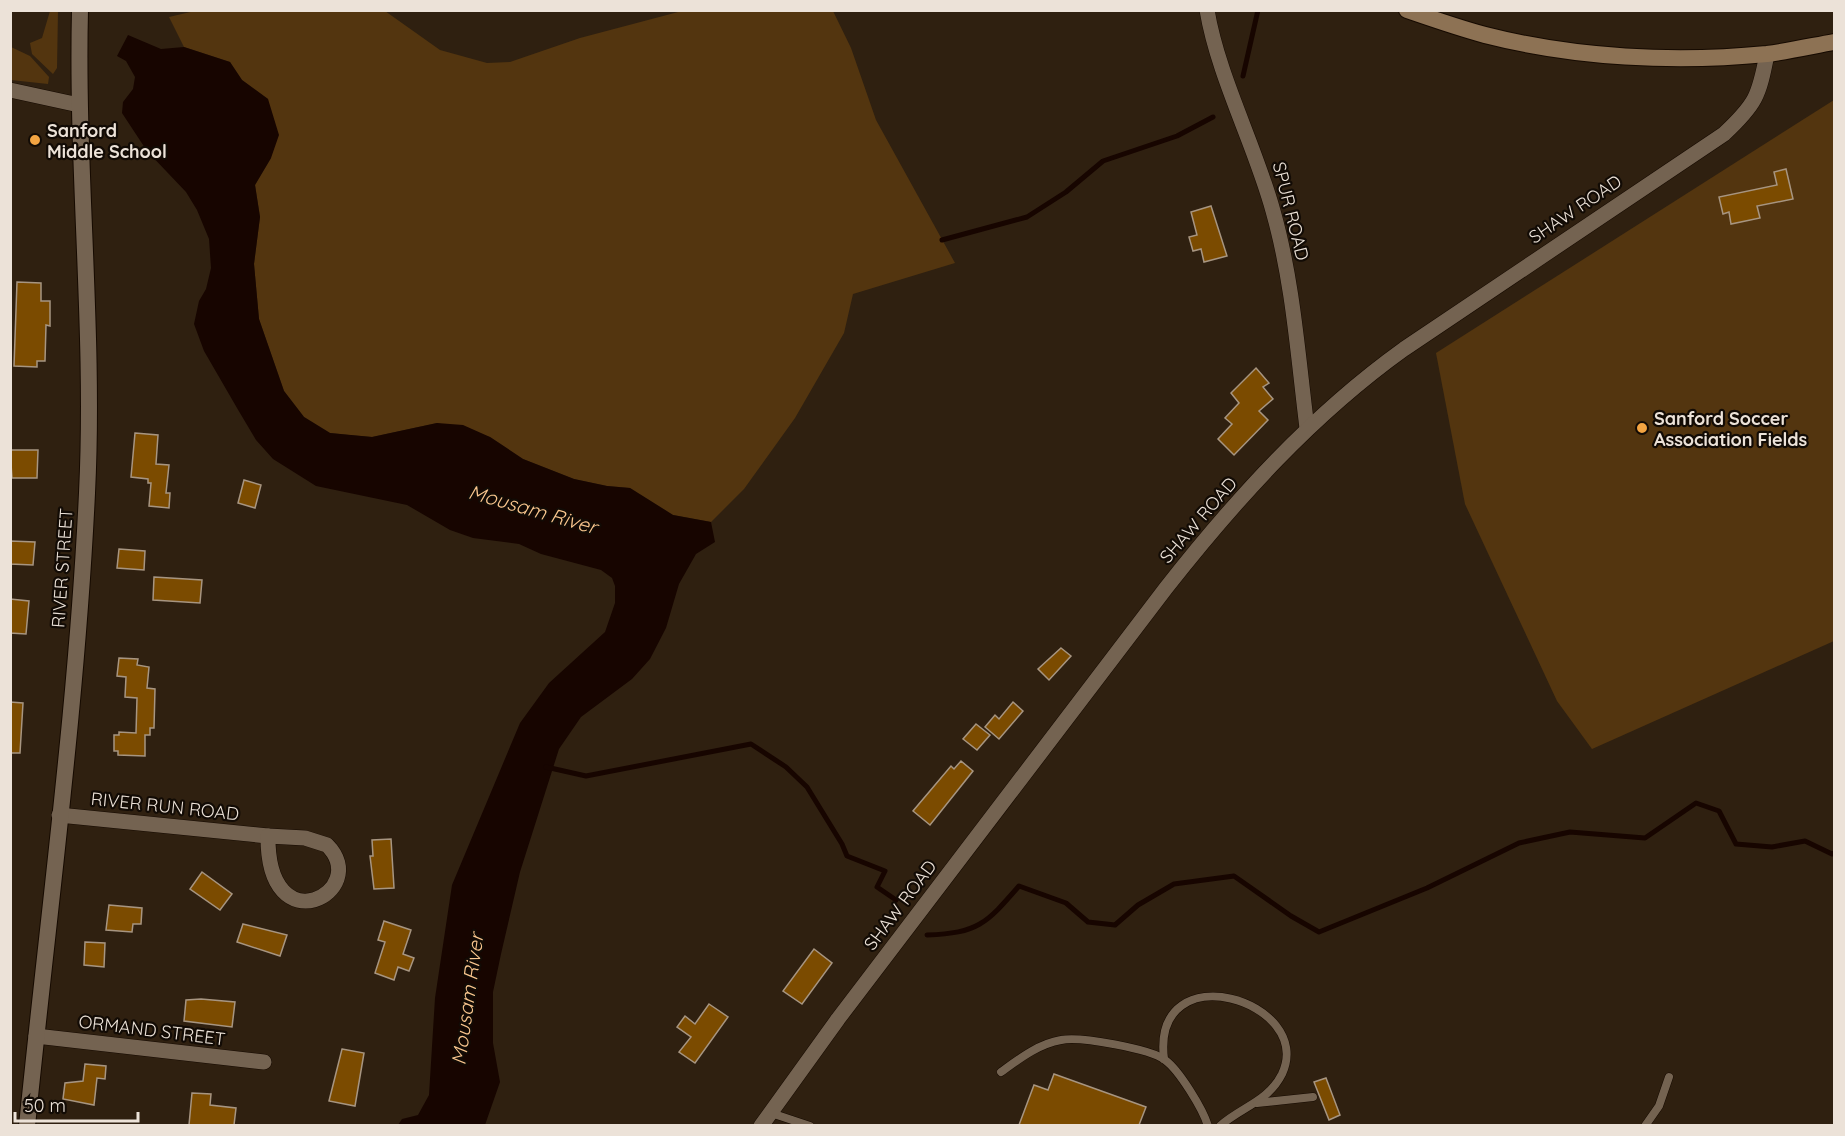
<svg xmlns="http://www.w3.org/2000/svg" width="1845" height="1136" viewBox="0 0 1845 1136" font-family="Quicksand,sans-serif">
  <style>
    .green { fill: #53350f }
    .water { fill: #170500 }
    .lines { fill: none; stroke-linecap: round; stroke-linejoin: round }
    .stream { stroke: #170500; stroke-width: 5 }
    .building { fill: #7b4b00; stroke: #a79581; stroke-width: 1.5 }
    .service-casing { stroke: #160a00; stroke-width: 9 }
    .minor-casing { stroke: #160a00; stroke-width: 16 }
    .tertiary-casing { stroke: #160a00; stroke-width: 18 }
    .secondary-casing { stroke: #160a00; stroke-width: 18 }
    .service { stroke: #746351; stroke-width: 8 }
    .minor { stroke: #746351; stroke-width: 15 }
    .tertiary { stroke: #746351; stroke-width: 16 }
    .secondary { stroke: #8d7254; stroke-width: 16 }
    .poi-dot { fill: #f3a442; stroke: #120b05; stroke-width: 2 }
    .labels { text-anchor: middle; dominant-baseline: central; stroke-width: 4.5; stroke-linejoin: round; paint-order: stroke }
    .poi-label { font-size: 18px; font-weight: bold; fill: #ece2d8; stroke: #120b05; text-anchor: start }
    .street-label { font-size: 18px; fill: #ece2d8; stroke: #120b05 }
    .water-label { font-size: 20px; font-style: italic; fill: #fbc78f; stroke: #120b05 }
  </style>
  <rect width="100%" height="100%" fill="#2f2010"/>
  <!-- green -->
  <g class="green">
    <polygon points="199,10 385,11 440,50 487,63 510,62 580,38 682,11 833,11 851,48 876,120 955,263 853,294 844,333 795,418 744,489 711,522 673,515 630,488 607,486 574,479 523,459 490,437 437,423 372,437 349,435 330,433 304,417 284,391 259,319 254,264 260,217 255,185 271,158 268,99 242,80 230,62 184,47 169,17"/>
    <polygon points="50,11 58,11 57,68 53,74 32,54 30,43 42,38"/>
    <polygon points="11,47 30,56 49,77 48,84 11,80"/>
    <polygon points="1834,100 1834,641 1592,749 1557,701 1465,504 1436,353"/>
  </g>
  <!-- water -->
  <polygon class="water" points="128,35 161,49 184,47 230,62 242,80 268,99 279,135 271,158 255,185 260,217 254,264 259,319 284,391 304,417 330,433 372,437 437,423 463,425 490,437 523,459 574,479 607,486 630,488 673,515 711,522 715,542 696,554 679,584 666,628 650,659 632,679 581,717 559,749 520,872 501,954 493,992 493,1043 500,1082 485,1125 398,1125 402,1119 418,1115 429,1095 435,998 452,885 520,723 549,683 605,632 615,603 615,586 612,578 601,570 541,554 519,544 473,538 450,530 407,505 316,486 273,459 256,440 237,408 204,351 194,324 199,301 206,289 211,268 209,239 197,210 186,192 147,151 122,113 123,102 133,89 135,77 126,61 117,56"/>
  <g class="lines">
    <!-- stream -->
    <g class="stream">
      <polyline points="1243,76 1258,10"/>
      <polyline points="942,240 1027,217 1066,192 1103,161 1177,136 1213,117"/>
      <polyline points="546,767 586,776 751,744 786,767 807,787 842,844 847,856 885,871 877,887 896,900"/>
      <path d="M927 935C978 933 986 924 1019 886L1066 903 1088 922 1115 925 1138 905 1174 884 1234 876 1291 916 1319 932 1427 888 1519 843 1570 832 1645 838 1696 803 1719 811 1736 844 1772 847 1805 841 1832 854 1834 853"/>
    </g>
  </g>
  <!-- building -->
  <g class="building">
    <polygon points="1786,169 1793,199 1757,206 1760,218 1731,224 1729,212 1723,214 1719,197 1777,185 1774,172"/>
    <polygon points="1211,206 1227,256 1204,262 1201,249 1193,251 1189,237 1197,235 1191,212"/>
    <polygon points="17,282 41,283 41,301 50,301 50,326 46,325 45,361 37,361 37,367 14,366"/>
    <polygon points="1256,368 1269,383 1263,387 1273,399 1259,411 1268,420 1234,455 1218,439 1232,424 1225,418 1239,403 1231,393"/>
    <polygon points="135,433 158,435 156,464 169,465 166,493 170,493 169,508 149,506 151,483 148,483 148,479 131,477"/>
    <polygon points="10,450 38,450 37,478 12,478"/>
    <polygon points="244,480 261,485 255,508 238,503"/>
    <polygon points="10,541 35,542 33,565 10,564"/>
    <polygon points="119,549 145,551 144,570 117,568"/>
    <polygon points="154,577 202,580 200,603 153,600"/>
    <polygon points="10,599 29,601 26,634 10,633"/>
    <polygon points="1061,648 1071,656 1049,680 1038,669"/>
    <polygon points="119,658 138,659 137,665 149,667 147,688 155,689 154,728 150,728 150,735 145,735 145,756 118,755 118,751 114,751 114,735 119,735 119,732 136,733 137,698 125,697 126,677 117,676"/>
    <polygon points="10,702 23,703 20,753 10,753"/>
    <polygon points="1013,702 1023,711 999,739 985,727 995,715 999,719"/>
    <polygon points="976,724 990,735 977,750 963,739"/>
    <polygon points="961,761 973,771 930,825 913,811 951,766 954,769"/>
    <polygon points="391,839 394,888 374,889 370,856 373,856 372,840"/>
    <polygon points="202,872 232,894 220,910 190,889"/>
    <polygon points="109,905 142,908 141,924 133,924 132,932 106,930"/>
    <polygon points="384,921 411,930 403,954 414,958 409,971 398,967 394,980 375,973 385,942 378,940"/>
    <polygon points="243,924 287,935 280,956 237,942"/>
    <polygon points="85,942 105,943 104,967 84,965"/>
    <polygon points="814,949 832,963 802,1004 783,991"/>
    <polygon points="201,999 235,1002 232,1027 184,1021 186,1000"/>
    <polygon points="709,1004 728,1017 695,1063 679,1052 691,1037 677,1027 685,1016 695,1024"/>
    <polygon points="342,1049 364,1053 355,1106 329,1101"/>
    <polygon points="85,1064 106,1066 105,1079 97,1078 94,1105 63,1099 65,1083 83,1081"/>
    <polygon points="1054,1074 1146,1107 1139,1125 1019,1125 1034,1085 1048,1090"/>
    <polygon points="1326,1078 1340,1115 1329,1120 1314,1082"/>
    <polygon points="192,1093 211,1094 210,1105 236,1108 234,1125 189,1125"/>
  </g>
  <g class="lines">
    <defs>
      <g id="service">
        <path d="M1164 1059C1151 951 1316 1001 1282 1074 1268 1102 1241 1107 1220 1126"/>
        <path d="M1001 1072C1019 1059 1038 1044 1061 1040 1080 1036 1151 1049 1165 1060 1179 1070 1203 1109 1208 1126"/>
        <polyline points="1257,1103 1313,1097"/>
        <polyline points="771,1113 810,1126"/>
        <polyline points="1645,1126 1659,1106 1669,1077"/>
      </g>
      <g id="minor">
        <path d="M1207 10C1218 76 1255 145 1273 211 1293 281 1298 357 1307 428"/>
        <polyline points="10,90 79,105"/>
        <polyline points="59,815 268,836"/>
        <path d="M268 836 305 838 327 845C373 891 267 948 268 836Z"/>
        <polyline points="36,1036 264,1062"/>
        <path d="M761 1126 838 1019 1166 588C1236 499 1312 415 1404 349L1724 134C1756 104 1759 96 1767 54"/>
      </g>
      <path id="tertiary" d="M27 1126C48 915 77 705 87 493 95 332 76 172 80 10"/>
      <path id="secondary" d="M1407 10C1433 19 1459 28 1485 35 1575 58 1675 63 1767 54 1790 51 1812 46 1834 42"/>
    </defs>
    <!-- service casing -->
    <use href="#service" class="service-casing"/>
    <!-- minor casing -->
    <use href="#minor" class="minor-casing"/>
    <!-- tertiary casing -->
    <use href="#tertiary" class="tertiary-casing"/>
    <!-- secondary casing -->
    <use href="#secondary" class="secondary-casing"/>
    <!-- service -->
    <use href="#service" class="service"/>
    <!-- minor -->
    <use href="#minor" class="minor"/>
    <!-- tertiary -->
    <use href="#tertiary" class="tertiary"/>
    <!-- secondary -->
    <use href="#secondary" class="secondary"/>
  </g>
  <!-- markers -->
  <g class="poi-dot">
    <circle cx="35" cy="140" r="6"/>
    <circle cx="1642" cy="428" r="6"/>
  </g>
  <g class="labels">
    <!-- poi labels -->
    <g class="poi-label">
      <text x="47" y="130">Sanford<tspan x="47" dy="21">Middle School</tspan></text>
      <text x="1654" y="418">Sanford Soccer<tspan x="1654" dy="21">Association Fields</tspan></text>
    </g>
    <!-- street labels -->
    <g class="street-label">
      <text transform="translate(1575 209) rotate(-34)">SHAW ROAD</text>
      <text transform="translate(1291 211) rotate(76)">SPUR ROAD</text>
      <text transform="translate(1198 520) rotate(-49)">SHAW ROAD</text>
      <text transform="translate(62 568) rotate(-86)">RIVER STREET</text>
      <text transform="translate(165 806) rotate(6)">RIVER RUN ROAD</text>
      <text transform="translate(900 905) rotate(-53)">SHAW ROAD</text>
      <text transform="translate(152 1030) rotate(7)">ORMAND STREET</text>
    </g>
    <!-- water labels -->
    <g class="water-label">
      <text transform="translate(533 509) rotate(16)">Mousam River</text>
      <text transform="translate(467 999) rotate(-82)">Mousam River</text>
    </g>
  </g>
  <!-- border -->
  <rect width="1845" height="1136" fill="none" stroke="#ece2d8" stroke-width="24"/>
  <!-- scale -->
  <path d="M15 1112v9h123v-9" fill="none" stroke="#ece2d8" stroke-width="3"/>
  <text x="24" y="1112" font-size="18" fill="#ece2d8" stroke="#120b05" stroke-width="4.5" paint-order="stroke">50 m</text>
</svg>
